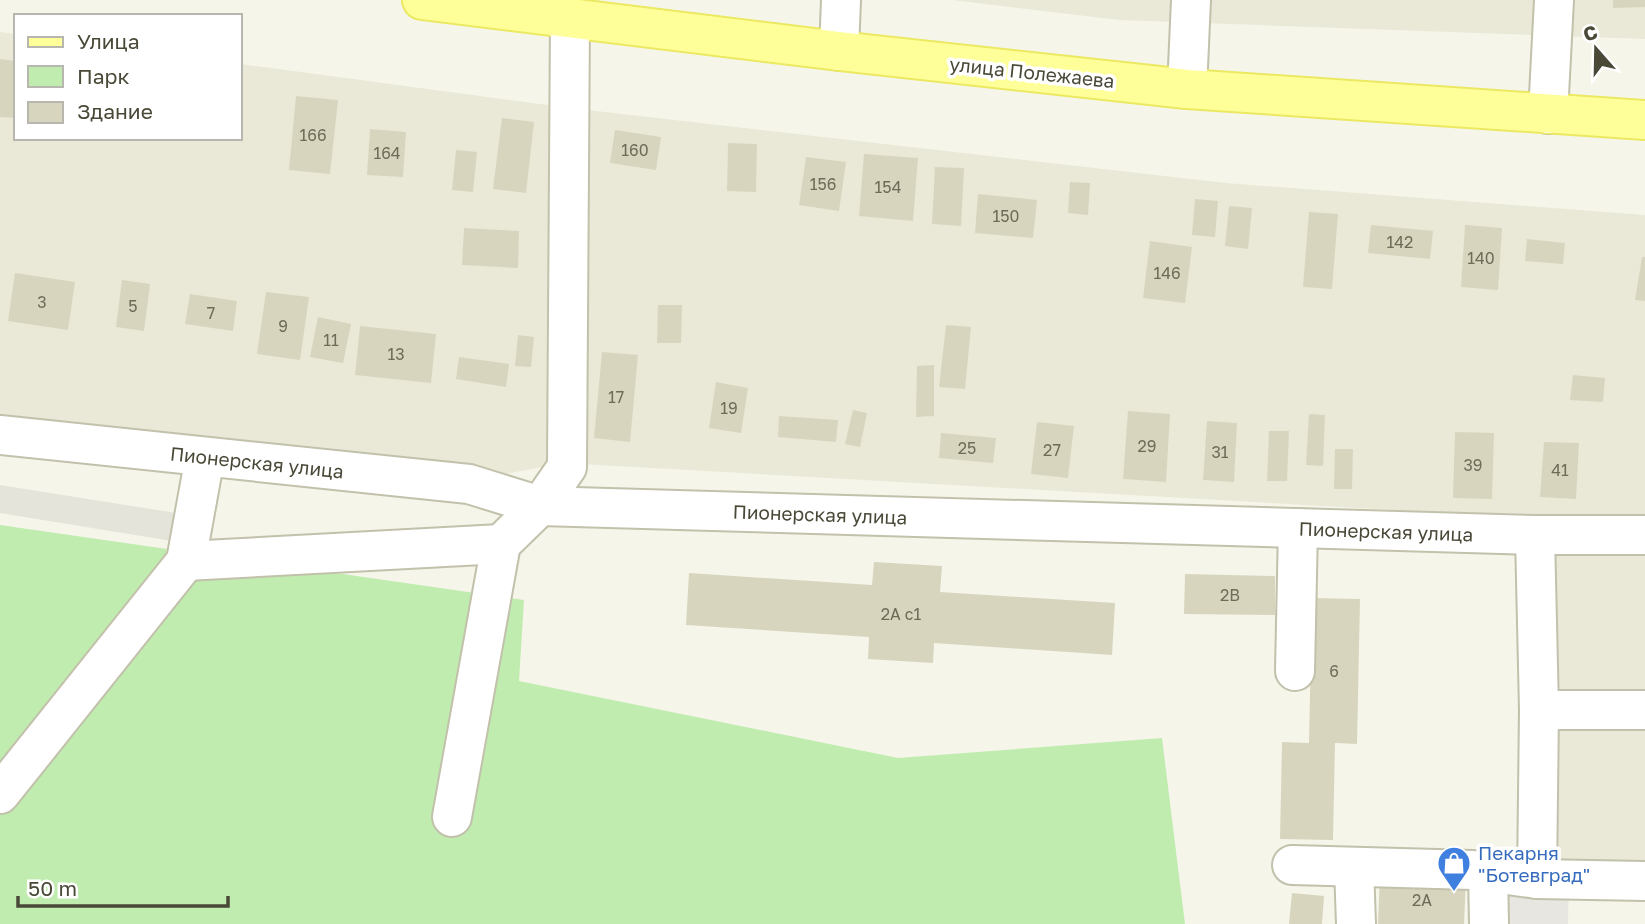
<svg xmlns="http://www.w3.org/2000/svg" width="1645" height="924" viewBox="0 0 1645 924" font-family="'Golos Text',sans-serif">
  <style>
    .residential { fill: #eae9d7 }
    .industrial { fill: #e5e4db }
    .green { fill: #c0ecb0 }
    .parking { fill: #e7e6e1 }
    .building { fill: #d8d5be }
    .lines { fill: none; stroke-linecap: round; stroke-linejoin: round }
    .minor-casing { stroke: #c2c1ab; stroke-width: 42 }
    .major-casing { stroke: #ebe962; stroke-width: 42 }
    .minor { stroke: #fff; stroke-width: 38 }
    .major { stroke: #ff9; stroke-width: 38 }
    .labels { text-anchor: middle; dominant-baseline: central; stroke-width: 7; stroke-linejoin: round; paint-order: stroke }
    .number-label { font-size: 16px; fill: #6e6b59 }
    .street-label { font-size: 19px; fill: #4a4837; stroke: #fff }
    .shop-label { font-size: 19px; fill: #366cbe; stroke: #fff; text-anchor: start }
  </style>
  <rect width="100%" height="100%" fill="#f6f5ea"/>
  <!-- residential -->
  <g class="residential">
    <polygon points="952,0 1645,0 1645,39 1119,20"/>
    <polygon points="0,32 16,34 16,138 240,138 240,64 570,108 1226,183 1645,215 1645,865 1517,863 1519,517 563,463 505,474 0,418"/>
  </g>
  <!-- industrial -->
  <polygon class="industrial" points="0,485 176,513 172,541 0,513"/>
  <!-- green -->
  <polygon class="green" points="0,525 524,600 519,681 898,758 1162,738 1185,924 0,924"/>
  <!-- parking -->
  <polygon class="parking" points="1473,870 1569,879 1568,924 1472,924"/>
  <!-- building -->
  <g class="building">
    <polygon points="1613,0 1645,0 1645,7 1613,8"/>
    <polygon points="0,59 16,61 16,118 0,117"/>
    <polygon points="296,96 338,100 330,174 289,170"/>
    <polygon points="502,118 534,122 526,193 493,189"/>
    <polygon points="370,129 406,132 403,177 367,175"/>
    <polygon points="615,130 661,137 656,170 610,163"/>
    <polygon points="728,143 757,144 756,192 727,191"/>
    <polygon points="456,150 477,152 473,192 452,190"/>
    <polygon points="864,154 918,158 913,221 859,216"/>
    <polygon points="806,157 846,162 839,211 799,205"/>
    <polygon points="935,167 964,168 961,226 932,224"/>
    <polygon points="1070,182 1090,183 1088,215 1068,213"/>
    <polygon points="978,194 1037,200 1033,238 975,233"/>
    <polygon points="1195,199 1218,201 1215,237 1192,235"/>
    <polygon points="1229,206 1252,208 1248,249 1225,246"/>
    <polygon points="1309,212 1338,214 1332,289 1303,287"/>
    <polygon points="1371,225 1433,231 1430,259 1368,253"/>
    <polygon points="1465,225 1502,228 1498,290 1461,287"/>
    <polygon points="464,228 519,231 518,268 462,265"/>
    <polygon points="1527,239 1565,243 1563,264 1525,261"/>
    <polygon points="1150,241 1192,247 1185,303 1143,298"/>
    <polygon points="1642,257 1645,257 1645,301 1635,300"/>
    <polygon points="15,273 75,282 68,330 8,321"/>
    <polygon points="122,280 150,284 144,331 116,327"/>
    <polygon points="266,292 309,297 300,360 257,354"/>
    <polygon points="190,294 237,301 233,331 185,324"/>
    <polygon points="658,305 682,305 681,343 657,343"/>
    <polygon points="318,317 351,324 343,363 310,357"/>
    <polygon points="946,325 971,327 965,389 939,387"/>
    <polygon points="360,326 436,334 431,383 355,375"/>
    <polygon points="518,335 534,337 531,367 515,366"/>
    <polygon points="602,352 638,355 630,442 594,438"/>
    <polygon points="459,357 509,364 506,387 456,379"/>
    <polygon points="934,365 934,416 916,417 917,366"/>
    <polygon points="1573,375 1605,378 1603,402 1570,400"/>
    <polygon points="716,382 748,388 741,433 709,428"/>
    <polygon points="853,410 867,413 860,447 845,444"/>
    <polygon points="1128,411 1170,414 1166,482 1123,479"/>
    <polygon points="1309,414 1325,415 1323,466 1306,465"/>
    <polygon points="779,416 838,420 836,442 778,437"/>
    <polygon points="1207,421 1237,423 1234,482 1203,480"/>
    <polygon points="1037,422 1074,426 1068,478 1031,474"/>
    <polygon points="1269,431 1289,431 1287,481 1267,481"/>
    <polygon points="1455,432 1494,433 1492,499 1453,498"/>
    <polygon points="941,433 996,438 993,463 939,458"/>
    <polygon points="1544,442 1579,443 1576,499 1540,497"/>
    <polygon points="1335,449 1353,449 1352,489 1334,489"/>
    <polygon points="874,562 942,566 940,592 1115,603 1112,655 934,643 933,663 868,659 869,637 686,625 689,573 872,585"/>
    <polygon points="1185,574 1275,576 1275,615 1184,614"/>
    <polygon points="1312,598 1360,599 1357,744 1335,743 1333,840 1280,839 1282,742 1309,743"/>
    <polygon points="1380,874 1466,877 1464,924 1378,924"/>
    <polygon points="1292,893 1324,896 1322,924 1289,924"/>
  </g>
  <g class="lines">
    <defs>
      <g id="minor">
        <polyline points="839,51 841,0"/>
        <polyline points="1187,89 1191,0"/>
        <polyline points="1548,114 1554,0"/>
        <polyline points="0,435 469,484 540,506 1535,535 1645,535"/>
        <polyline points="1535,535 1539,710"/>
        <polyline points="186,561 501,544"/>
        <polyline points="1295,671 1298,528"/>
        <polyline points="0,794 186,561 205,457"/>
        <polyline points="452,817 501,544 540,506 567,467 570,19"/>
        <polyline points="1292,865 1473,870 1537,879 1645,881"/>
        <polyline points="1354,867 1356,924"/>
        <polyline points="1488,872 1489,924"/>
        <polyline points="1537,879 1539,710 1645,710"/>
      </g>
      <polyline id="major" points="422,0 839,51 1187,89 1645,120"/>
    </defs>
    <!-- minor casing -->
    <use href="#minor" class="minor-casing"/>
    <!-- major casing -->
    <use href="#major" class="major-casing"/>
    <!-- minor -->
    <use href="#minor" class="minor"/>
    <!-- major -->
    <use href="#major" class="major"/>
  </g>
  <!-- icons -->
  <defs>
    <symbol id="shop-pin" viewBox="-11 -11 22 30"><path d="M0 17L-7.5 6A9.5 9.5 0 1 1 7.5 6Z" fill="#3f7fe0" stroke="#fff"/><path d="M-5-2.5h2.3a2.7 3.5 0 0 1 5.4 0H5L5.5 6h-11ZM-1.5-2.5h3a1.5 2.3 0 0 0-3 0Z" fill="#fff"/></symbol>
  </defs>
  <g fill-rule="evenodd">
    <use href="#shop-pin" x="1435" y="844" width="38" height="52"/>
  </g>
  <g class="labels">
    <!-- number labels -->
    <g class="number-label">
      <text x="313" y="135">166</text>
      <text x="635" y="150">160</text>
      <text x="387" y="153">164</text>
      <text x="823" y="184">156</text>
      <text x="888" y="187">154</text>
      <text x="1006" y="216">150</text>
      <text x="1400" y="242">142</text>
      <text x="1481" y="258">140</text>
      <text x="1167" y="273">146</text>
      <text x="42" y="302">3</text>
      <text x="133" y="306">5</text>
      <text x="211" y="313">7</text>
      <text x="283" y="326">9</text>
      <text x="331" y="340">11</text>
      <text x="396" y="354">13</text>
      <text x="616" y="397">17</text>
      <text x="729" y="408">19</text>
      <text x="1147" y="446">29</text>
      <text x="967" y="448">25</text>
      <text x="1052" y="450">27</text>
      <text x="1220" y="452">31</text>
      <text x="1473" y="465">39</text>
      <text x="1560" y="470">41</text>
      <text x="1230" y="595">2В</text>
      <text x="901" y="614">2А с1</text>
      <text x="1334" y="671">6</text>
      <text x="1422" y="900">2А</text>
    </g>
    <!-- street labels -->
    <g class="street-label">
      <text transform="translate(1032 72) rotate(6)">улица Полежаева</text>
      <text transform="translate(257 462) rotate(6)">Пионерская улица</text>
      <text transform="translate(820 514) rotate(2)">Пионерская улица</text>
      <text transform="translate(1386 531) rotate(2)">Пионерская улица</text>
    </g>
    <!-- shop labels -->
    <g class="shop-label">
      <text x="1478" y="852">Пекарня<tspan x="1478" dy="22">"Ботевград"</tspan></text>
    </g>
  </g>
  <!-- legend -->
  <rect x="14" y="14" width="228" height="126" fill="#ffffff" stroke="#b7b6af" stroke-width="2"/>
  <rect x="28" y="37" width="35" height="10" fill="#ffff99" stroke="#b7b6af" stroke-width="2"/>
  <text x="77" y="49" font-size="21" fill="#4a4837">Улица</text>
  <rect x="28" y="66" width="35" height="21" fill="#c0ecb0" stroke="#b7b6af" stroke-width="2"/>
  <text x="77" y="84" font-size="21" fill="#4a4837">Парк</text>
  <rect x="28" y="102" width="35" height="21" fill="#d8d5be" stroke="#b7b6af" stroke-width="2"/>
  <text x="77" y="119" font-size="21" fill="#4a4837">Здание</text>
  <!-- north arrow -->
  <g transform="translate(1596 49) rotate(340)" stroke="#ffffff" stroke-width="5" paint-order="stroke">
  <path d="M0-5L12 26L0 18L-12 26Z" fill="#4a4837"/>
  <text y="-10" font-size="19" font-weight="bold" text-anchor="middle" fill="#4a4837">С</text>
  </g>
  <!-- scale -->
  <path d="M18 896v10h210v-10" fill="none" stroke="#4a4837" stroke-width="3.5"/>
  <text x="28" y="896" font-size="21" fill="#4a4837" stroke="#ffffff" stroke-width="5" paint-order="stroke">50 m</text>
</svg>
